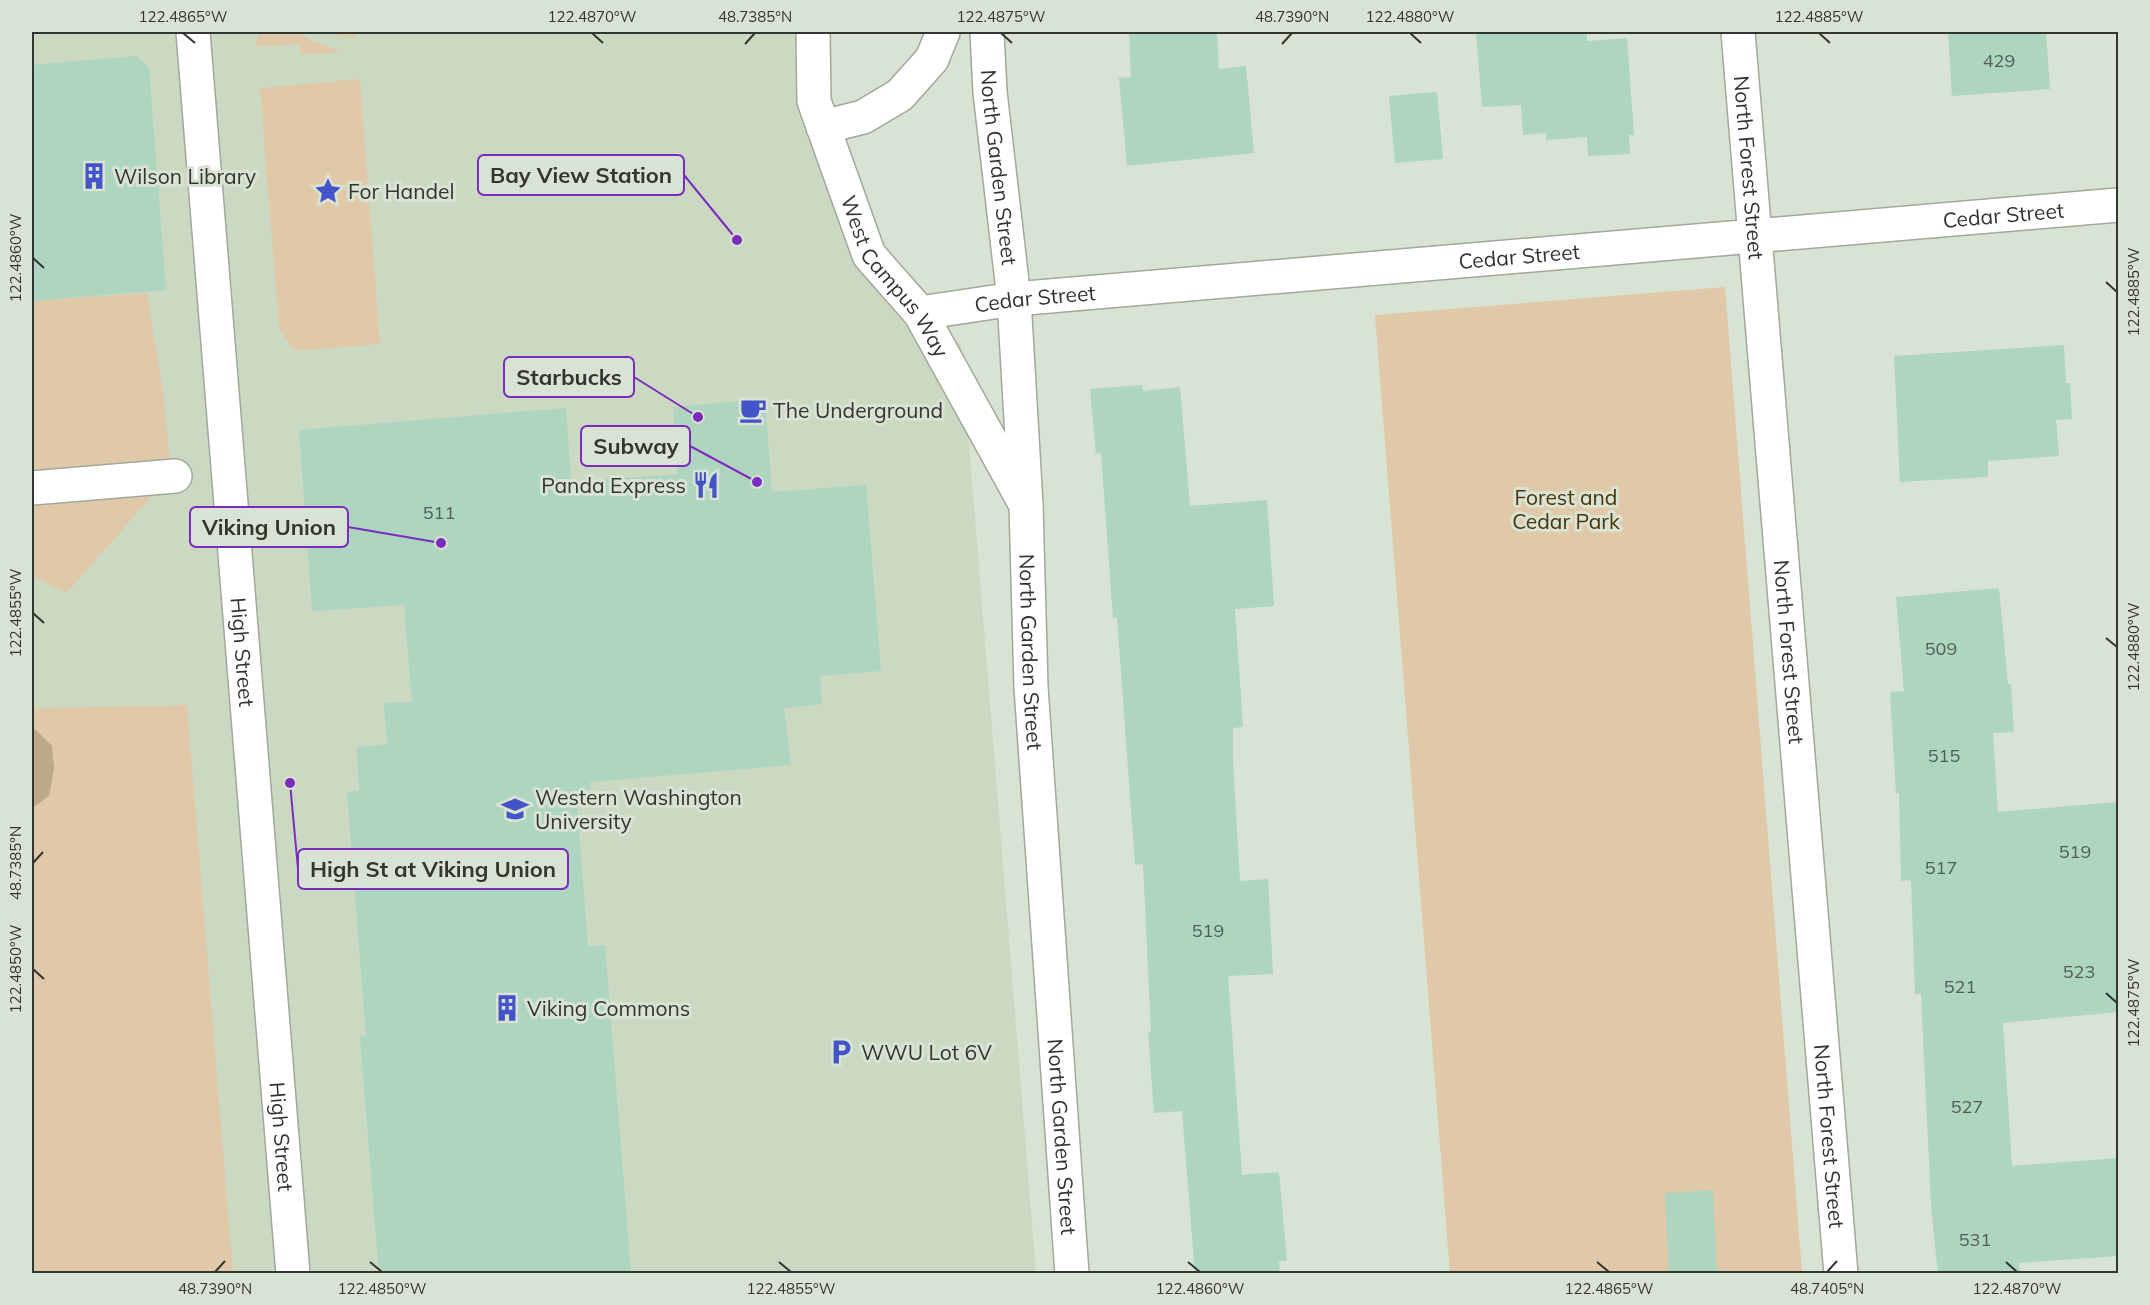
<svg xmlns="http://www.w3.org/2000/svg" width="2150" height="1305" viewBox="0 0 2150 1305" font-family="Mulish,sans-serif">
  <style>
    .built { fill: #cbd9c3 }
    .green { fill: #e0c9a8 }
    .forest { fill: #bda887 }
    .building { fill: #add5bf }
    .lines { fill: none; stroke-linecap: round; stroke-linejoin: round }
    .street-casing { stroke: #a0a99a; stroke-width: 36 }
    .secondary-casing { stroke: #a0a99a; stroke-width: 36 }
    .street { stroke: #fff; stroke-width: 33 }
    .secondary { stroke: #fff; stroke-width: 33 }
    .ticks { fill: none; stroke: #323630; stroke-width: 2 }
    .labels { text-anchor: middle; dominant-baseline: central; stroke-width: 6; stroke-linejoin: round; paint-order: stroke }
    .number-label { font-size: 18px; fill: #515e54 }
    .street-label { font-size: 21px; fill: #323630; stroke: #d9e3d3 }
    .poi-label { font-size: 21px; fill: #323630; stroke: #d9e3d3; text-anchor: start }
    .park-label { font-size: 21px; fill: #4a3308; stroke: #d9e3d3 }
    .leader { fill: none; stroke: #7b2cbf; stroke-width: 2 }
    .callout-dot { fill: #7b2cbf; stroke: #d9e3d3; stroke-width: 2 }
    .callout { fill: #d9e3d3; stroke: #7b2cbf; stroke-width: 2 }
    .callout-label { font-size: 22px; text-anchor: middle; font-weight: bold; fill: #323630 }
    .neatline { fill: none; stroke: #323630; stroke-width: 2 }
    .ticks-label { font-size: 15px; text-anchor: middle; fill: #323630 }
  </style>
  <rect width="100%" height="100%" fill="#d9e3d3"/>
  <!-- built -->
  <polygon class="built" points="32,32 813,32 869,255 961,345 1036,1273 32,1273"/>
  <!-- green -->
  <g class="green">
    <polygon points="260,32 297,32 313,41 342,52 301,55 300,44 257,47 256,42"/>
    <polygon points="324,32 356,32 356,39"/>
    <polygon points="360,79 380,344 295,351 279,329 260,88"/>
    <polygon points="1725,287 1802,1273 1450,1273 1375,315"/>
    <polygon points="147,293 163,389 170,463 32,475 32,301"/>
    <polygon points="158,489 67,593 32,576 32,502"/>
    <polygon points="187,705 233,1273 32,1273 32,808 49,796 52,746 32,726 32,708"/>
  </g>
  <!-- forest -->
  <polygon class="forest" points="32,726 52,746 54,768 49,796 32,808"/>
  <!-- building -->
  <g class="building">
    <polygon points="1129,32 1217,32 1219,69 1246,66 1254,153 1127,166 1119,78 1131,77"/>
    <polygon points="1476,32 1587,32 1587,41 1627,38 1634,135 1629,135 1630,154 1588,156 1587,137 1546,140 1546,133 1523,135 1521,105 1482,107"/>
    <polygon points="1948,32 2046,32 2050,89 1952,96"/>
    <polygon points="137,56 149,68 166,290 32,301 32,65"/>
    <polygon points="1437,92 1443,159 1395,163 1389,96"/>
    <polygon points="2064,345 2066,383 2070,383 2072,419 2056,420 2059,456 1988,461 1988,477 1900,482 1894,356"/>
    <polygon points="1142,385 1143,391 1180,387 1190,506 1267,500 1274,606 1235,609 1243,727 1233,728 1233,763 1240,881 1268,879 1273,974 1228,976 1242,1175 1279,1172 1287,1261 1279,1261 1280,1274 1195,1274 1182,1111 1154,1113 1148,1032 1151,1032 1143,864 1135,865 1117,617 1113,618 1101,453 1096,454 1090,389"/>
    <polygon points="765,399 772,492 866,485 881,671 820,676 822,704 784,708 791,765 590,782 591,790 576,791 588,946 605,945 631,1274 379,1274 360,1037 366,1036 347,792 359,791 357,747 387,744 384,703 412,702 404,605 312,611 299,430 566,408 571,482 678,474 673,407"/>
    <polygon points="1999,588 2008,684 2011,684 2014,732 1993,733 1998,812 2118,802 2118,1012 2003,1023 2012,1166 2118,1158 2118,1256 2019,1263 2020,1274 1938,1274 1931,1205 1921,994 1915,994 1911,880 1901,881 1899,793 1896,793 1890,692 1904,691 1896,597"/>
    <polygon points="1713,1190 1717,1274 1669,1274 1665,1193"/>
  </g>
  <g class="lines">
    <defs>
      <g id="street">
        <path id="s1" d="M193 32 293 1274"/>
        <path id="s2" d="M987 32 990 92 1014 299 1026 505"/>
        <path id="s3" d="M1738 32 1841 1274"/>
        <polyline points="823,127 863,117 900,95 932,59 943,32"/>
        <path id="s4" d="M920 313 1014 299 2118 205"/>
        <polyline points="32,488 175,476"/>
      </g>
      <g id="secondary">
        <path id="s5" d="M813 32 814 101 869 255 920 313 1026 505 1031 687 1072 1274"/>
      </g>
    </defs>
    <!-- street casing -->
    <use href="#street" class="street-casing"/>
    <!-- secondary casing -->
    <use href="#secondary" class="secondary-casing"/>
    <!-- street -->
    <use href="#street" class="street"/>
    <!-- secondary -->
    <use href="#secondary" class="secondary"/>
  </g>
  <!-- ticks -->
  <path class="ticks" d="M183 33 195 43M592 33 603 43M1001 33 1012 43M1410 33 1421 43M1819 33 1830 43M745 44 755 33M1282 44 1292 33M33 258 44 268M2106 282 2117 292M33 613 44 623M2106 638 2117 647M33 863 43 852M33 969 44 979M2106 993 2117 1003M370 1262 382 1272M779 1262 791 1272M1188 1262 1200 1272M1597 1262 1609 1272M2006 1262 2017 1272M215 1272 225 1261M1827 1272 1837 1261"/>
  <!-- icons -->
  <defs>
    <symbol id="building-bare" viewBox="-9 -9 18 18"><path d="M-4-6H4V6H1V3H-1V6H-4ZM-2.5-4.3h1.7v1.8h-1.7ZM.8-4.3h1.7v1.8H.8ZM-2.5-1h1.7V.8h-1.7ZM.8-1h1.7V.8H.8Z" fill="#4354c8" stroke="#d9e3d3" stroke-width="2.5" paint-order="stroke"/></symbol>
    <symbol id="sight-bare" viewBox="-9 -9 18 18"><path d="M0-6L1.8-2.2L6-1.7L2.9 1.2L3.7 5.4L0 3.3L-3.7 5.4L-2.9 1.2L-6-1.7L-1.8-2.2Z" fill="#4354c8" stroke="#d9e3d3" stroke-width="2.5" paint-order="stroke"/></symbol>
    <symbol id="cafe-bare" viewBox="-9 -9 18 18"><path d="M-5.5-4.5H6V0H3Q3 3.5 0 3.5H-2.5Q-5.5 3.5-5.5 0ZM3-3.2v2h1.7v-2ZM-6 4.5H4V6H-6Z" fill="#4354c8" stroke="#d9e3d3" stroke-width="2.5" paint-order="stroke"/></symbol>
    <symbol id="restaurant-bare" viewBox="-9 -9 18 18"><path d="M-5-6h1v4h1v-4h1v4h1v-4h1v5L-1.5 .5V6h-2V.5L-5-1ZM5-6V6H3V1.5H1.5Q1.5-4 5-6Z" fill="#4354c8" stroke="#d9e3d3" stroke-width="2.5" paint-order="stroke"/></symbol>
    <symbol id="university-bare" viewBox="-9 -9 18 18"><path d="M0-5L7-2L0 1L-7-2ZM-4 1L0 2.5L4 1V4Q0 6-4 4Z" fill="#4354c8" stroke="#d9e3d3" stroke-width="2.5" paint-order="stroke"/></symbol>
    <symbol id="parking-bare" viewBox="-9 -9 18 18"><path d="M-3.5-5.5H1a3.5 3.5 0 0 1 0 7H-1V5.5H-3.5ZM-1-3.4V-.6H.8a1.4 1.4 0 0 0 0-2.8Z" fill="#4354c8" stroke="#d9e3d3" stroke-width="2.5" paint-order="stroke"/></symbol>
  </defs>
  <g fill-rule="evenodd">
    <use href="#building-bare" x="75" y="157" width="38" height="38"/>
    <use href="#sight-bare" x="309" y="172" width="38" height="38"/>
    <use href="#cafe-bare" x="734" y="391" width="38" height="38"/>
    <use href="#restaurant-bare" x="687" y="466" width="38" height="38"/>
    <use href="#university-bare" x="496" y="790" width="38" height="38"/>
    <use href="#building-bare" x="488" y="989" width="38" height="38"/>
    <use href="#parking-bare" x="822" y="1033" width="38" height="38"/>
  </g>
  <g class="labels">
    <!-- number labels -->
    <g class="number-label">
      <text x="1999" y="60">429</text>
      <text x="439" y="512">511</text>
      <text x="1941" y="648">509</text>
      <text x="1944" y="755">515</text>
      <text x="2075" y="851">519</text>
      <text x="1941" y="867">517</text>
      <text x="1208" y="930">519</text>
      <text x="2079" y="971">523</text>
      <text x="1960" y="986">521</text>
      <text x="1967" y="1106">527</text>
      <text x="1975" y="1239">531</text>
    </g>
    <!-- street labels -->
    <g class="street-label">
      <text stroke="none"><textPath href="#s2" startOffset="136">North Garden Street</textPath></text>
      <text stroke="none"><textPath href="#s3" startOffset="136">North Forest Street</textPath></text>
      <text stroke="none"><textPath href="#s4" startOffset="1088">Cedar Street</textPath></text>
      <text stroke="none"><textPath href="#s4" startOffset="602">Cedar Street</textPath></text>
      <text stroke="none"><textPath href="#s5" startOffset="264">West Campus Way</textPath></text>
      <text stroke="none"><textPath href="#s4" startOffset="116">Cedar Street</textPath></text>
      <text stroke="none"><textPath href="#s1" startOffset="622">High Street</textPath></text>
      <text stroke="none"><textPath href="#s5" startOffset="676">North Garden Street</textPath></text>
      <text stroke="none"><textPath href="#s3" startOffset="622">North Forest Street</textPath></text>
      <text stroke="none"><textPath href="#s1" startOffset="1108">High Street</textPath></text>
      <text stroke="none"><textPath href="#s5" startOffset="1162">North Garden Street</textPath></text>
      <text stroke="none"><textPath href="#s3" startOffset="1108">North Forest Street</textPath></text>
    </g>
    <!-- poi labels -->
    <g class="poi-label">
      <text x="114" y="176">Wilson Library</text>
      <text x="348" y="191">For Handel</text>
      <text x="773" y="410">The Underground</text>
      <text x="686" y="485" text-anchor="end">Panda Express</text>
      <text x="535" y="797">Western Washington<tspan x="535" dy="24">University</tspan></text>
      <text x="527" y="1008">Viking Commons</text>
      <text x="861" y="1052">WWU Lot 6V</text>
    </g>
    <!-- park labels -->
    <g class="park-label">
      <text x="1566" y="497">Forest and<tspan x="1566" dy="24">Cedar Park</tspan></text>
    </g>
  </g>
  <!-- callouts -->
  <path class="leader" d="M737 240L684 175M698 417L634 377M757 482L690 446M441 543L348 527M290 783L298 869"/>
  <g class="callout-dot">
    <circle cx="737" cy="240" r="6"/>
    <circle cx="698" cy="417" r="6"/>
    <circle cx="757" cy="482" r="6"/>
    <circle cx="441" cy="543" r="6"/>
    <circle cx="290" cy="783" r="6"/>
  </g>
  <g class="callout">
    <rect x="478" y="155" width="206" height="40" rx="6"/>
    <rect x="504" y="357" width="130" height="40" rx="6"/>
    <rect x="581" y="426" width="109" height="40" rx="6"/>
    <rect x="190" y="507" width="158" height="40" rx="6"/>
    <rect x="298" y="849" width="270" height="40" rx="6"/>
  </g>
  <g class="callout-label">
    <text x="581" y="183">Bay View Station</text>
    <text x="569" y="385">Starbucks</text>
    <text x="636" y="454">Subway</text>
    <text x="269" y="535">Viking Union</text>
    <text x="433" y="877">High St at Viking Union</text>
  </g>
  <!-- border -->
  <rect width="2150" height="1305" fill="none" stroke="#d9e3d3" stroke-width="66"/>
  <rect x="33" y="33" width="2084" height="1239" class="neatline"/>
  <g class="ticks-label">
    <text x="183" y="22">122.4865°W</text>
    <text x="592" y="22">122.4870°W</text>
    <text x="755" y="22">48.7385°N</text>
    <text x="1001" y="22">122.4875°W</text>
    <text x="1292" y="22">48.7390°N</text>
    <text x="1410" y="22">122.4880°W</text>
    <text x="1819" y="22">122.4885°W</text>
    <text transform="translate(16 258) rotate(-90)" y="5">122.4860°W</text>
    <text transform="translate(2134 292) rotate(-90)" y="5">122.4885°W</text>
    <text transform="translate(16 613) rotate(-90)" y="5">122.4855°W</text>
    <text transform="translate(2134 647) rotate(-90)" y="5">122.4880°W</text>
    <text transform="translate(16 863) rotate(-90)" y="5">48.7385°N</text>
    <text transform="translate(16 969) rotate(-90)" y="5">122.4850°W</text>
    <text transform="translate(2134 1003) rotate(-90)" y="5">122.4875°W</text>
    <text x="215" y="1294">48.7390°N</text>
    <text x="382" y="1294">122.4850°W</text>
    <text x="791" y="1294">122.4855°W</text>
    <text x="1200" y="1294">122.4860°W</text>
    <text x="1609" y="1294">122.4865°W</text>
    <text x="1827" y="1294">48.7405°N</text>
    <text x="2017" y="1294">122.4870°W</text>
  </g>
</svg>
